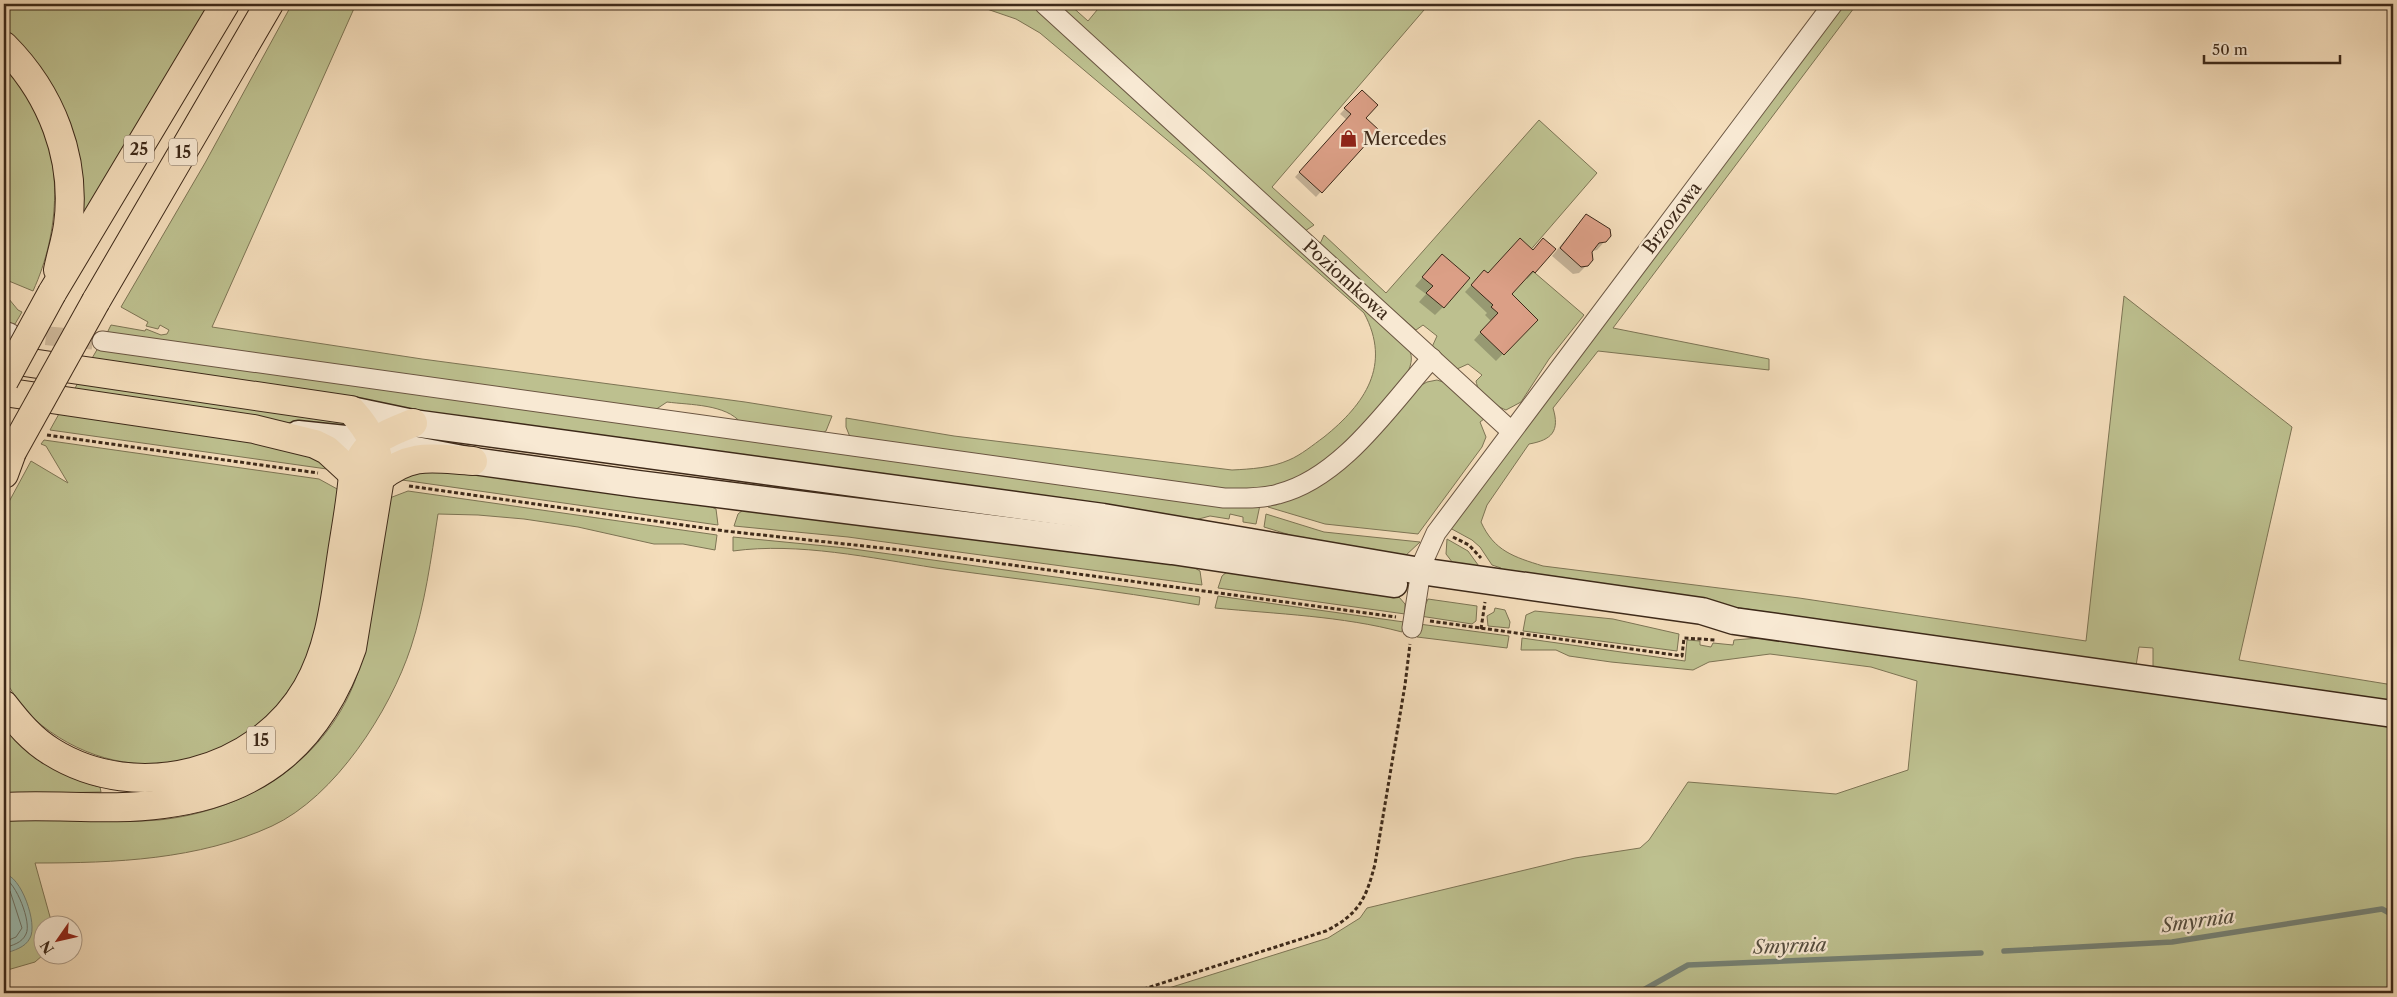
<svg xmlns="http://www.w3.org/2000/svg" width="2397" height="997" viewBox="0 0 2397 997" font-family="'Libre Caslon Text',serif">
  <style>
    .green { fill: #bdc08f; stroke: #7d7454 }
    .water { fill: #9cbcb1; stroke: #768174 }
    .shadow { fill: #0003 }
    .lines { fill: none; stroke-linecap: round; stroke-linejoin: round }
    .shore { stroke: #6c7265; stroke-width: 1 }
    .stream { stroke: #768174; stroke-width: 5.5 }
    .building { fill: #db9f86; stroke: #3d2919 }
    .minor-tunnel { stroke: #cfb99b; stroke-width: 19; stroke-dasharray: 19 9; stroke-linecap: butt }
    .minor-casing { stroke: #6b5642; stroke-width: 21 }
    .secondary-casing { stroke: #3d2919; stroke-width: 29 }
    .primary-casing { stroke: #3d2919; stroke-width: 30 }
    .path { stroke: #3d2919; stroke-width: 3; stroke-dasharray: 4 2.5; stroke-linecap: butt }
    .minor { stroke: #f8e9d3; stroke-width: 19 }
    .secondary { stroke: #f8e9d3; stroke-width: 26 }
    .primary { stroke: #f4ddbb; stroke-width: 28 }
    .primary-bridge-casing { stroke: #3d2919; stroke-width: 30; stroke-linecap: butt }
    .primary-bridge { stroke: #f4ddbb; stroke-width: 28 }
    .labels { text-anchor: middle; dominant-baseline: central; stroke-width: 4.5; stroke-linejoin: round; paint-order: stroke }
    .shield { fill: #f8e9d3; stroke: #756351; stroke-width: 1 }
    .shield-label { font-size: 16px; font-weight: bold; fill: #3d2919 }
    .poi-label { font-size: 18px; fill: #3d2919; stroke: #f8e9d3; text-anchor: start }
    .street-label { font-size: 18px; fill: #3d2919; stroke: #f8e9d3 }
    .water-label { font-size: 19px; font-style: italic; fill: #554e3f; stroke: #f8e9d3 }
  </style>
  <rect width="100%" height="100%" fill="#f4ddbb"/>
  <filter id="stains"><feTurbulence type="fractalNoise" baseFrequency=".004" numOctaves="4"/><feColorMatrix values="0 0 0 0 .2 0 0 0 0 .09 0 0 0 0 .02 0 0 0 .5 -.17"/></filter>
  <radialGradient id="worn" r=".72"><stop offset=".6" stop-color="#630" stop-opacity="0"/><stop offset="1" stop-color="#630" stop-opacity=".3"/></radialGradient>
  <!-- green -->
  <g class="green">
    <polygon points="4,4 215,4 85,226 13,36 4,28"/>
    <path d="M292 4H356L212 327 422 359 745 402 832 416 826 431 816 436 741 423C726 404 690 405 667 402L655 410 107 333 111 325 145 331 146 329 161 335 167 334 169 330 160 325 158 329 146 326 148 322 121 307 205 163Z"/>
    <path d="M979 4H1033L1406 344C1414 355 1412 363 1407 374 1384 401 1350 443 1323 464 1300 481 1271 488 1243 492L850 437 846 427V418L954 436 1232 470C1251 469 1271 468 1289 460 1301 455 1313 445 1324 437 1365 404 1392 365 1364 313L1204 171 1040 33 1016 19 984 8Z"/>
    <polygon points="1055,4 1069,4 1088,21 1102,4 1417,4 1424,10 1272,187 1314,225 1305,231"/>
    <path d="M1841 4H1857L1613 328 1769 359V370L1598 351 1553 408C1560 431 1552 440 1529 444L1487 505 1481 522C1494 551 1514 557 1543 566L1799 598 2086 641 2124 296 2292 427 2239 660 2393 685V703L2153 669V648L2139 647 2136 666 1500 573 1501 568 1492 565 1480 547 1472 540 1450 528Z"/>
    <path d="M4 64C12 76 22 86 29 98 65 156 60 232 33 291L4 279Z"/>
    <path d="M1539 120 1597 173 1521 261 1584 315 1549 359 1521 402 1506 410C1494 405 1478 395 1476 381L1482 375 1468 364 1457 369 1432 347 1437 336 1423 325 1416 330 1319 246 1324 235 1386 293Z"/>
    <polygon points="4,293 18,310 22,312 15,324 4,322"/>
    <polygon points="98,348 1260,505 1256,524 1243,522 1243,517 1230,514 1229,519 1210,516 1195,520 88,365"/>
    <polygon points="81,377 334,414 359,427 318,427 73,392"/>
    <polygon points="1437,380 1446,383 1484,419 1480,422 1486,437 1482,447 1418,534 1325,524 1268,507 1267,505 1293,497 1416,388 1427,382"/>
    <polygon points="60,412 301,448 334,470 50,430"/>
    <path d="M44 440 319 479 339 490C330 547 328 616 302 668 248 772 121 796 33 718 22 708 14 694 6 682L4 678V511L31 461 68 483 46 446 41 444Z"/>
    <polygon points="422,467 709,506 716,509 718,525 395,479"/>
    <path d="M408 491 717 535 715 550 683 544H654L578 527 524 519 478 515 438 514C431 559 425 604 411 647 390 711 335 797 272 826 198 860 115 863 35 863L52 924H42L43 955 35 962 4 971V821C55 815 107 825 159 820 244 811 323 764 355 681 363 659 365 634 369 611 375 574 381 536 387 499Z"/>
    <polygon points="743,510 1193,567 1200,571 1202,585 848,537 734,526 738,514"/>
    <polygon points="1266,514 1324,532 1420,542 1404,557 1326,546 1264,527"/>
    <path d="M733 537 846 548 1200 597 1199 605C1112 590 1024 580 936 568 871 558 798 542 733 551Z"/>
    <polygon points="1447,539 1468,551 1481,569 1456,567 1446,554"/>
    <polygon points="1228,571 1399,597 1405,604 1405,614 1218,588 1222,576"/>
    <path d="M1218 596 1404 622 1402 632C1342 616 1277 614 1215 608Z"/>
    <polygon points="1428,599 1477,606 1476,621 1472,624 1420,616"/>
    <polygon points="1495,608 1505,610 1510,622 1509,628 1488,626 1487,616 1494,612"/>
    <polygon points="1535,611 1613,619 1679,634 1677,651 1523,631 1526,615"/>
    <polygon points="1419,624 1509,636 1507,648 1417,637"/>
    <polygon points="1771,637 2393,727 2393,993 1153,993 1328,938 1360,918 1367,908 1575,858 1640,848 1649,840 1688,782 1836,794 1908,770 1917,681 1871,667 1770,654 1709,662 1693,670 1611,662 1569,656 1556,650 1521,650 1522,638 1685,661 1687,640 1700,641 1700,645 1711,647 1713,643 1733,645 1734,640"/>
    <path d="M4 726C34 751 62 778 100 787L101 792 4 794Z"/>
  </g>
  <!-- water -->
  <path class="water" d="M4 874C21 875 38 924 30 938 25 948 14 950 4 954Z"/>
  <!-- shadow -->
  <g class="shadow">
    <polygon points="1362,91 1364,118 1377,130 1316,197 1295,177 1347,120 1340,114"/>
    <polygon points="1586,215 1605,241 1597,250 1592,251 1587,265 1579,273 1573,274 1552,256"/>
    <polygon points="1513,247 1534,272 1527,279 1526,278 1510,294 1536,320 1496,361 1474,340 1491,321 1485,315 1487,313 1465,292 1477,279 1488,275"/>
    <polygon points="1442,255 1443,307 1435,315 1419,302 1426,294 1415,286"/>
  </g>
  <g class="lines">
    <!-- shore -->
    <g class="shore">
      <path d="M4 878C16 882 32 923 26 934 22 943 13 945 4 948"/>
      <polyline points="4,885 10,891 22,928 16,937 4,942"/>
    </g>
    <!-- stream -->
    <g class="stream">
      <polyline points="2004,951 2172,942 2382,909 2393,915"/>
      <polyline points="1638,993 1688,965 1981,953"/>
    </g>
  </g>
  <!-- building -->
  <g class="building">
    <polygon points="1362,90 1378,105 1366,118 1379,130 1322,193 1299,172 1351,114 1344,108"/>
    <polygon points="1586,214 1610,229 1611,236 1606,242 1599,243 1592,252 1593,260 1588,266 1581,267 1560,248"/>
    <polygon points="1520,238 1533,250 1543,238 1556,249 1535,273 1533,271 1512,294 1538,320 1504,355 1480,332 1498,313 1491,307 1493,305 1471,285 1484,270 1488,273"/>
    <polygon points="1442,254 1470,278 1444,308 1426,293 1433,286 1422,277"/>
  </g>
  <g class="lines">
    <!-- minor-tunnel -->
    <polyline class="minor-tunnel" points="18,333 102,341"/>
    <defs>
      <g id="minor">
        <polyline points="1044,4 1511,431"/>
        <polyline points="4,331 10,333"/>
        <path d="M102 341 1224 498C1242 498 1261 499 1278 494 1342 478 1390 405 1432 358"/>
        <polyline points="1412,628 1422,564 1436,533 1833,4"/>
      </g>
      <g id="secondary">
        <polyline points="351,410 413,423 1103,517 1420,571 1702,611 1734,621 2393,714"/>
        <polyline points="298,434 374,442 473,461 638,484 1172,551 1394,584"/>
      </g>
      <g id="primary">
        <path d="M4 46C51 93 77 158 68 225 66 240 61 255 58 270"/>
        <polyline points="52,293 225,4"/>
        <polyline points="96,301 269,4"/>
        <path d="M4 359 351 410C370 431 380 450 380 478L352 648C320 741 261 792 163 804 111 811 56 804 4 807"/>
        <polyline points="4,392 254,429 315,444 327,450 353,474"/>
        <polyline points="4,474 12,452"/>
        <path d="M380 478C413 451 435 459 473 461"/>
        <path d="M4 705C18 723 32 740 52 752 137 805 258 773 307 688 331 646 335 599 342 553 346 527 351 501 353 474 366 440 381 436 413 423"/>
      </g>
    </defs>
    <!-- minor casing -->
    <use href="#minor" class="minor-casing"/>
    <!-- secondary casing -->
    <use href="#secondary" class="secondary-casing"/>
    <!-- primary casing -->
    <use href="#primary" class="primary-casing"/>
    <!-- path -->
    <g class="path">
      <polyline points="47,435 318,473"/>
      <polyline points="409,486 725,531 901,550 1396,617"/>
      <polyline points="1453,537 1469,545 1481,558"/>
      <polyline points="1430,621 1682,656 1684,638 1716,640"/>
      <polyline points="1481,629 1485,602"/>
      <path d="M1131 993 1326 931C1359 914 1366 899 1375 864L1405 685 1410 644"/>
    </g>
    <!-- minor -->
    <use href="#minor" class="minor"/>
    <!-- secondary -->
    <use href="#secondary" class="secondary"/>
    <!-- primary -->
    <use href="#primary" class="primary"/>
    <defs>
      <g id="primary-bridge">
        <polyline points="4,381 52,293"/>
        <polyline points="12,452 96,301"/>
      </g>
    </defs>
    <!-- primary-bridge casing -->
    <use href="#primary-bridge" class="primary-bridge-casing"/>
    <!-- primary-bridge -->
    <use href="#primary-bridge" class="primary-bridge"/>
  </g>
  <!-- icons -->
  <defs>
    <symbol id="shop-bare" viewBox="-9 -9 18 18"><path d="M-5-2.5h2.3a2.7 3.5 0 0 1 5.4 0H5L5.5 6h-11ZM-1.5-2.5h3a1.5 2.3 0 0 0-3 0Z" fill="#8f2418" stroke="#f8e9d3" stroke-width="2.5" paint-order="stroke"/></symbol>
  </defs>
  <g fill-rule="evenodd">
    <use href="#shop-bare" x="1336" y="126" width="25" height="25"/>
  </g>
  <g class="labels">
    <!-- shield labels -->
    <g class="shield">
      <rect x="124" y="135.5" width="30" height="27" rx="4"/>
      <rect x="169" y="138.5" width="28" height="27" rx="4"/>
      <rect x="247" y="726.5" width="28" height="27" rx="4"/>
    </g>
    <g class="shield-label">
      <text x="139" y="149">25</text>
      <text x="183" y="152">15</text>
      <text x="261" y="740">15</text>
    </g>
    <!-- poi labels -->
    <g class="poi-label">
      <text x="1363" y="139">Mercedes</text>
    </g>
    <!-- street labels -->
    <g class="street-label">
      <text transform="translate(1672 218) rotate(-53)">Brzozowa</text>
      <text transform="translate(1346 280) rotate(42)">Poziomkowa</text>
    </g>
    <!-- water labels -->
    <g class="water-label">
      <text transform="translate(2198 921) rotate(-8)">Smyrnia</text>
      <text transform="translate(1790 946) rotate(-2)">Smyrnia</text>
    </g>
  </g>
  <!-- margin -->
  <rect width="2397" height="997" fill="none" stroke="#f4ddbb" stroke-width="20"/>
  <rect x="5" y="5" width="2387" height="987" fill="none" stroke="#3d2919" stroke-width="2.5"/>
  <rect x="10" y="10" width="2377" height="977" fill="none" stroke="#3d2919"/>
  <!-- north arrow -->
  <g transform="translate(58 940) rotate(236)"><circle r="24" fill="#f8e9d3" stroke="#ad9c89"/>
  <path d="M0-4L9 19L0 12L-9 19Z" fill="#8f2418"/>
  <text y="-8" font-size="14" font-weight="bold" text-anchor="middle" fill="#3d2919">N</text>
  </g>
  <!-- scale -->
  <path d="M2204 55v8h136v-8" fill="none" stroke="#3d2919" stroke-width="2.5"/>
  <text x="2212" y="55" font-size="15" fill="#3d2919" stroke="#f8e9d3" stroke-width="4" paint-order="stroke">50 m</text>
  <rect width="100%" height="100%" filter="url(#stains)"/>
  <rect width="100%" height="100%" fill="url(#worn)"/>
</svg>
